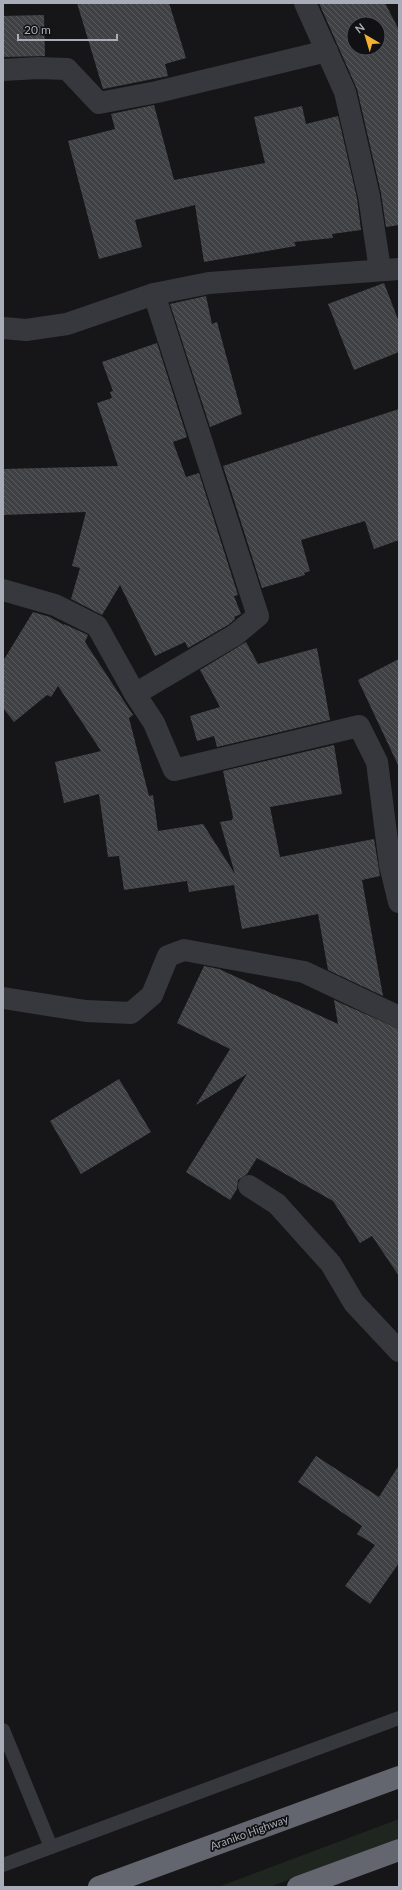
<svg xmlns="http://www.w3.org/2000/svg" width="402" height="1890" viewBox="0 0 402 1890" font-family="Lato,sans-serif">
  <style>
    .grass { fill: #1e261f }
    .building { fill: url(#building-back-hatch); fill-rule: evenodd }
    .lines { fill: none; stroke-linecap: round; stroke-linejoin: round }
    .lane { stroke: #37383d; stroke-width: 14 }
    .street { stroke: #37383d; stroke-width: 22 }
    .highway { stroke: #63666e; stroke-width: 22 }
    .labels { text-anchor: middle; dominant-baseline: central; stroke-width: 3.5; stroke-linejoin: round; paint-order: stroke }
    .street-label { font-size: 11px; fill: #a8adb8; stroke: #111113 }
  </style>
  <defs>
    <pattern id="building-back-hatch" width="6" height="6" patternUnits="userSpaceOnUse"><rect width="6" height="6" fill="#404145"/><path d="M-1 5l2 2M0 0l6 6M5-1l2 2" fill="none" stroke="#595a5e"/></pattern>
  </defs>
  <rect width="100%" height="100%" fill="#161618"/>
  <!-- grass -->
  <polygon class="grass" points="399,1819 399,1838 270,1887 218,1887"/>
  <!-- building -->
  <g class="building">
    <polygon points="77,3 169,3 186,58 165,64 168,76 103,89"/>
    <path d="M319 3H385L399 30V225L386 227 381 193 357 89ZM354 24H378V48H354Z"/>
    <polygon points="44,15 45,56 3,57 3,16"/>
    <polygon points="154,105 174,180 265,163 254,117 302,106 306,124 338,116 357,198 361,230 332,234 333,238 294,242 296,246 204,262 195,205 135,220 142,247 99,259 68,141 115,129 111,114"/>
    <polygon points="384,283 399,322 399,352 354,370 328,304"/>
    <polygon points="206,296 212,324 217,322 242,414 210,427 170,304"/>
    <polygon points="157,343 187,437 173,442 186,477 199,473 238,595 234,596 241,614 234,617 235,619 228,625 188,648 185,642 155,656 120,585 102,615 71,599 80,568 72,566 86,512 3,515 3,469 118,466 97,403 112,398 110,392 113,391 102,362"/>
    <polygon points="399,409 399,540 374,549 365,521 301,540 310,571 304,573 305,575 262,588 223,466"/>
    <polygon points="33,612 50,617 64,625 64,624 88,635 85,642 133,715 129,718 149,796 153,795 158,831 203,824 235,874 220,822 232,820 233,817 223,771 334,745 342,794 270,807 280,857 374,839 380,876 362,880 383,996 328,970 318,914 242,929 234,885 189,892 187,881 124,890 119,856 108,857 99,794 64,803 55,762 101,751 58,686 51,697 47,695 14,722 3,708 3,661"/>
    <polygon points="246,642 258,664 317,648 330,720 217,747 214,736 197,741 190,716 220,707 200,670"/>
    <polygon points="399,659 399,767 358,680"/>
    <polygon points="204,966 219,969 338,1024 334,1000 399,1029 399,1276 372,1236 360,1243 333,1201 257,1158 247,1174 238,1180 237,1189 230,1200 186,1172 247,1074 196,1105 230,1049 177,1023"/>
    <polygon points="119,1079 151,1132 81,1174 50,1121"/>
    <polygon points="316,1456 379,1497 399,1465 399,1563 370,1604 345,1586 375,1545 357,1534 362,1526 298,1482"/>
  </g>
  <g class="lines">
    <!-- lane -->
    <g class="lane">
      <polyline points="3,1730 51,1847"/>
      <polyline points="3,1865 399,1718"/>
    </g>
    <!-- street -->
    <g class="street">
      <polyline points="305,3 345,92 369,196 380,270"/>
      <polyline points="3,70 38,68 67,69 99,103 157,92 327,51"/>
      <polyline points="3,328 26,330 67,324 154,294 209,283 399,269"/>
      <polyline points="3,590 55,605 97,626 135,694 235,635 258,616 154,294"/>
      <polyline points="135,694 154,723 174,770 359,726 377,762 390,865 399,902"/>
      <polyline points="3,998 86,1011 131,1013 152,995 168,956 184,950 304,972 399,1017"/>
      <polyline points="249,1186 277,1204 331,1264 354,1303 399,1351"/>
    </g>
    <!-- highway -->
    <g class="highway">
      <polyline points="99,1887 399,1777"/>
      <polyline points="298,1887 399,1850"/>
    </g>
  </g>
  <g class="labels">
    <!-- street labels -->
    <g class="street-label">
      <text transform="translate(249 1832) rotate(-20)">Araniko Highway</text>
    </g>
  </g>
  <!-- border -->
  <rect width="402" height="1890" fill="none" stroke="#a8adb8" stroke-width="8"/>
  <!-- north arrow -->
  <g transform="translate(366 36) rotate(322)"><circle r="19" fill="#111113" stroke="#4d4f55"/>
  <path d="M0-3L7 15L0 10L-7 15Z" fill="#f2b134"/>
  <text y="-6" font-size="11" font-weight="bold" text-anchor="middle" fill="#a8adb8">N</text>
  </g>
  <!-- scale -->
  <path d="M18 34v6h99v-6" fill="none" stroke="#a8adb8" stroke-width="2"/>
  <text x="24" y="34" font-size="12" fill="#a8adb8" stroke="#111113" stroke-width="3" paint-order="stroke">20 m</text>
</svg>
